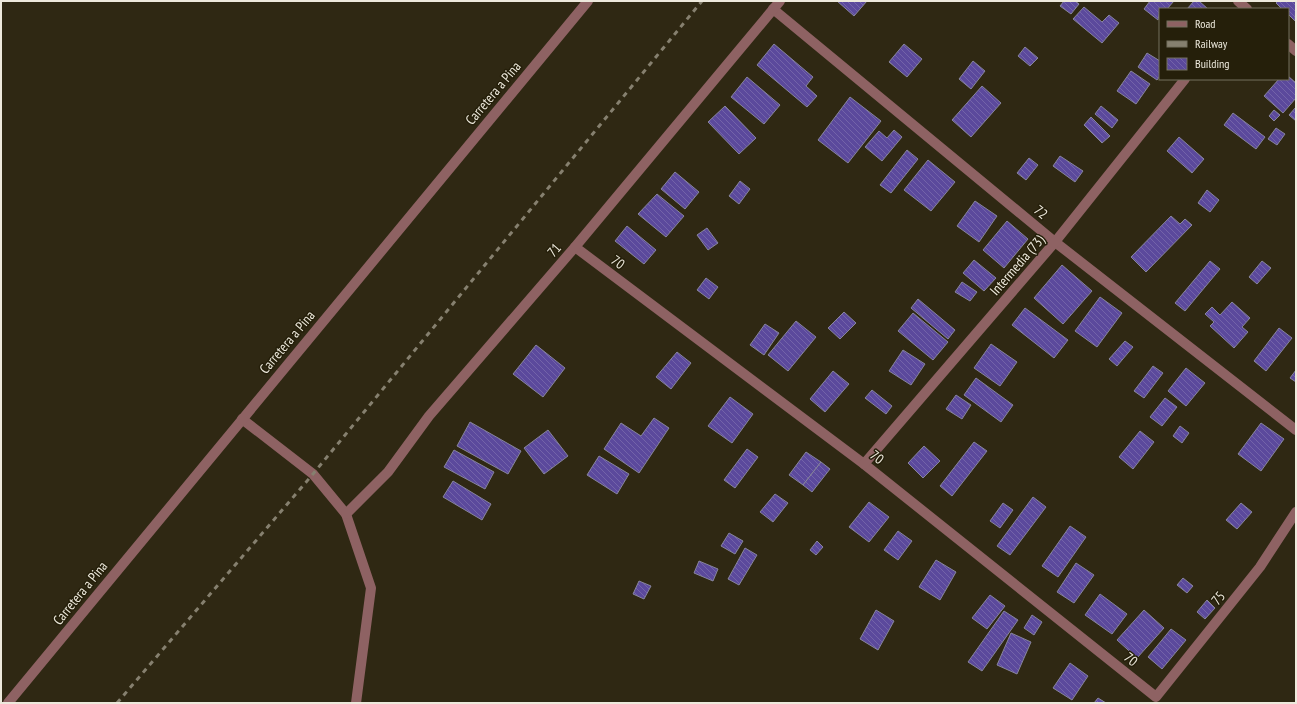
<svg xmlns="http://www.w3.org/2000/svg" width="1297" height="704" viewBox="0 0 1297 704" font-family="'PT Sans Narrow',sans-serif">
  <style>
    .building { fill: url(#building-back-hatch); stroke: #87859c }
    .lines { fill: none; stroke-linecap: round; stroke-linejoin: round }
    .minor { stroke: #8e6263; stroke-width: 10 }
    .rail { stroke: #86806f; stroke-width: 3; stroke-dasharray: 5 5; stroke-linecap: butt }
    .labels { text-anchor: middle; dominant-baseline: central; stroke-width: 3; stroke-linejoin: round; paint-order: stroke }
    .street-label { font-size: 14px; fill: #ede9dc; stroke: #251f0a }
  </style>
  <defs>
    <pattern id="building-back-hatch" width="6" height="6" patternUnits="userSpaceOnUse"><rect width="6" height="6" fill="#5b499c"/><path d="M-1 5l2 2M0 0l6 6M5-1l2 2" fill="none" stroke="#7363a9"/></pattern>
  </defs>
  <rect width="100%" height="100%" fill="#2f2813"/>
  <!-- building -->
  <g class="building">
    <polygon points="837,1 867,1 854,16"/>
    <polygon points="1064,1 1075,1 1079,4 1071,14 1060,6"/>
    <polygon points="1150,1 1174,1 1167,9 1160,9 1158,20 1144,9"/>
    <polygon points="1194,1 1199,1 1208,9 1187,9"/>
    <polygon points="1278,1 1296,1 1295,21 1288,14 1288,9 1282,9 1276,3"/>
    <polygon points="1084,7 1102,22 1109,15 1119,23 1102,43 1073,19"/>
    <polygon points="774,44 813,77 806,86 817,96 807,107 757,65"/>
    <polygon points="904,44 922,59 907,77 889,62"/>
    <polygon points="1025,47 1038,58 1030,66 1018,56"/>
    <polygon points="1147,53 1160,61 1160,76 1157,80 1138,67"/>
    <polygon points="973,61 985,71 971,89 959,79"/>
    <polygon points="1131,71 1150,84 1136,104 1117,91"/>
    <polygon points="1288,76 1296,83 1296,98 1283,113 1264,96 1279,79 1288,79"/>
    <polygon points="747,77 780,105 764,124 731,97"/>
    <polygon points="982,86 1001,103 971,137 952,120"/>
    <polygon points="850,97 881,121 848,163 818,140"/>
    <polygon points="725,106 756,138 739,154 708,122"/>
    <polygon points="1101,106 1118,120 1112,128 1095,114"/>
    <polygon points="1296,107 1296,121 1289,115"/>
    <polygon points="1274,110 1280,115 1274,121 1269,116"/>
    <polygon points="1233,113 1265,137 1256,149 1224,125"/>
    <polygon points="1091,117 1110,136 1102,143 1084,125"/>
    <polygon points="1276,128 1285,134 1277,145 1268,139"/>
    <polygon points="894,130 902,137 882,161 865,147 879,131 887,138"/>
    <polygon points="1179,137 1204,159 1192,173 1167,151"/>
    <polygon points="907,150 918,159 891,193 880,185"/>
    <polygon points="1060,156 1083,171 1075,182 1053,166"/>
    <polygon points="1029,158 1038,165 1026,180 1017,173"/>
    <polygon points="928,160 955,182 931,211 904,190"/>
    <polygon points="675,172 699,192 685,209 661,189"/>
    <polygon points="740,181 750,189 739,204 729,196"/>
    <polygon points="1207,190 1219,200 1210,212 1198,203"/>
    <polygon points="657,194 684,216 666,237 638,214"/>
    <polygon points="975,201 997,216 979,242 957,226"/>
    <polygon points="1171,216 1180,224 1185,219 1192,225 1146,272 1131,257"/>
    <polygon points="1007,221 1028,239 1004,268 983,250"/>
    <polygon points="627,226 656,250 644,264 615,241"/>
    <polygon points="707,228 718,243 708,250 697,235"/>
    <polygon points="974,260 996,278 984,291 963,273"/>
    <polygon points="1210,261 1220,269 1185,311 1175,303"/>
    <polygon points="1262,261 1271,268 1257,284 1249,277"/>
    <polygon points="1062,265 1092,291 1063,324 1034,298"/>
    <polygon points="706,278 718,287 709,299 697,290"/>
    <polygon points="962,282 977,292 970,301 955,292"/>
    <polygon points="1100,297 1122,313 1097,347 1075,331"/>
    <polygon points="918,299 955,330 948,339 911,308"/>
    <polygon points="1232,302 1250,318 1242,327 1248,332 1234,348 1210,326 1214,322 1205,314 1212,307 1220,315"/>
    <polygon points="1025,308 1068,340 1054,358 1012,325"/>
    <polygon points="844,312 856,323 840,339 828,328"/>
    <polygon points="913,313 948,342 933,360 898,331"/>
    <polygon points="796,321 816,337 788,371 768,355"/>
    <polygon points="765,324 779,333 764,355 750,345"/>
    <polygon points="1279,328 1292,338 1266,371 1254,361"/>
    <polygon points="1125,341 1133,347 1117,366 1109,359"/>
    <polygon points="991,344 1017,362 1000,386 974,368"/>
    <polygon points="536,345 565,368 543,397 513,374"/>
    <polygon points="903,350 925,364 911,385 889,371"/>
    <polygon points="677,352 691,363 671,389 656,377"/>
    <polygon points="1153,366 1163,373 1144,398 1134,391"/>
    <polygon points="1186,368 1205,383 1186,406 1168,391"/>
    <polygon points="1296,370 1296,382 1290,378"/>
    <polygon points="833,371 849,384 825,412 810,399"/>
    <polygon points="976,378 1013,405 1001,422 964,395"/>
    <polygon points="872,390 892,406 886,414 865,398"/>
    <polygon points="956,395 971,405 962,419 946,409"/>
    <polygon points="730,397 753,414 732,443 708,426"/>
    <polygon points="1165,398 1177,407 1162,426 1150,417"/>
    <polygon points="654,418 669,428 639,473 604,449 621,423 641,436"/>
    <polygon points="470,422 521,451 508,474 457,446"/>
    <polygon points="1261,423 1284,439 1261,471 1238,454"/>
    <polygon points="1180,426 1189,433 1182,443 1173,436"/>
    <polygon points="548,430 568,456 544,474 524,448"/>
    <polygon points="1140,431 1154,442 1133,469 1119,457"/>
    <polygon points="974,442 987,451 952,496 940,486"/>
    <polygon points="924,446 940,461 923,478 908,463"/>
    <polygon points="747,449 758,457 735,488 724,480"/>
    <polygon points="454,450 494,472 485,489 444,467"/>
    <polygon points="806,452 821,462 803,485 789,475"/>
    <polygon points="599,456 629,474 617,494 587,475"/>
    <polygon points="821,462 830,469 812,492 803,485"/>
    <polygon points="453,481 491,504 482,520 443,497"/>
    <polygon points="775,494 788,503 773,522 760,512"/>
    <polygon points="1033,497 1046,507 1010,555 997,546"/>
    <polygon points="869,502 889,517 869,542 849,527"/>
    <polygon points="1003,503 1013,510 1000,528 990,521"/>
    <polygon points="1241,503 1252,512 1237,529 1226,520"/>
    <polygon points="1070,526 1086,537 1058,577 1042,566"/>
    <polygon points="898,531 912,541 898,560 884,550"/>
    <polygon points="729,533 743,541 735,554 721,546"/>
    <polygon points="817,541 823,547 816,555 810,550"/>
    <polygon points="745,548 757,555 739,585 728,579"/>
    <polygon points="936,560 956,572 940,600 919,587"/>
    <polygon points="699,561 718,569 713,581 694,573"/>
    <polygon points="1076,563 1094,575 1074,603 1057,592"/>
    <polygon points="1183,578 1193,586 1187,593 1177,585"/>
    <polygon points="639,581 651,586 644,599 633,594"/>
    <polygon points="1100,594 1127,614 1112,634 1085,615"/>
    <polygon points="990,595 1005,606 987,629 972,618"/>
    <polygon points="1207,600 1215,608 1205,619 1197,612"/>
    <polygon points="876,610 894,621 878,650 860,639"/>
    <polygon points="1144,610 1164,628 1137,658 1117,640"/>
    <polygon points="1004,611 1018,620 982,671 968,662"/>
    <polygon points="1032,615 1042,622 1034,635 1024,628"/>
    <polygon points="1171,629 1186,640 1162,669 1148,657"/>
    <polygon points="1011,633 1031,642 1017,674 997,665"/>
    <polygon points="1070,663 1088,676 1072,700 1053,688"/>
    <polygon points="1098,698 1106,703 1094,703"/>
  </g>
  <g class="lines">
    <!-- minor -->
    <g class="minor">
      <polyline points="1238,1 1247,9"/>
      <polyline points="773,9 1055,242 1296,430"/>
      <polyline points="1288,44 1296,51"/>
      <polyline points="575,247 864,464 1156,697 1260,567 1296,512"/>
      <polyline points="242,419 313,474 346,514 371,588 356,703"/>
      <polyline points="864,464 1055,242 1185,79"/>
      <polyline points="346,514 388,472 429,416 575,247 780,1"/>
      <polyline points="8,703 588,1"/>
    </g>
    <!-- rail -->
    <polyline class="rail" points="117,703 313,474 702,1"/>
  </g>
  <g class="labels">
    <!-- street labels -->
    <g class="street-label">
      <text transform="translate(493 93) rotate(-50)">Carretera a Pina</text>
      <text transform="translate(1041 212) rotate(40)">72</text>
      <text transform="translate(554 250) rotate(-49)">71</text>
      <text transform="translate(618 262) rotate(37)">70</text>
      <text transform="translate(1017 265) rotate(-49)">Intermedia (73)</text>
      <text transform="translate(287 342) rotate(-50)">Carretera a Pina</text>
      <text transform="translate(877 457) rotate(38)">70</text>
      <text transform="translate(80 593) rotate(-51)">Carretera a Pina</text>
      <text transform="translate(1218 598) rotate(-51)">75</text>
      <text transform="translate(1131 659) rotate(39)">70</text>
    </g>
  </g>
  <!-- border -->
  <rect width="1297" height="704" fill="none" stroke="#ede9dc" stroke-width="4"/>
  <!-- legend -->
  <rect x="1159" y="8" width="130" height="72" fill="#251f0a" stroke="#75705e"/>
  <rect x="1167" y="21" width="20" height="6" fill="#8e6263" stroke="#75705e"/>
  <text x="1195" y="28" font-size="12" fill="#ede9dc">Road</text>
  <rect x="1167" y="41" width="20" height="6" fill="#86806f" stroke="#75705e"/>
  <text x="1195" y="48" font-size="12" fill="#ede9dc">Railway</text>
  <rect x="1167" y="58" width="20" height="12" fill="url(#building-back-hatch)" stroke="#75705e"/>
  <text x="1195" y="68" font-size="12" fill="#ede9dc">Building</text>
</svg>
